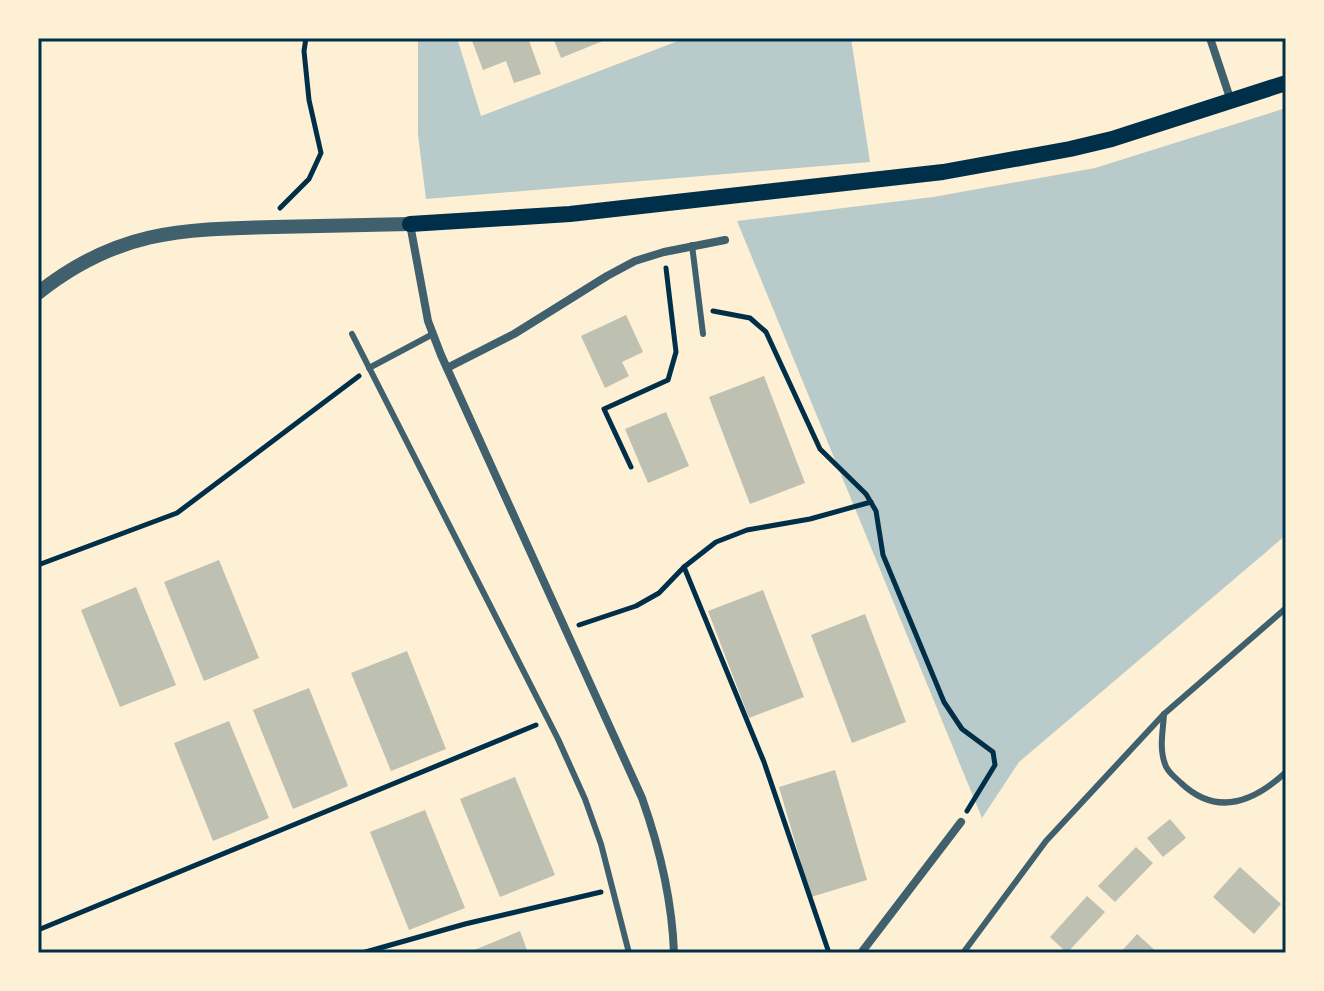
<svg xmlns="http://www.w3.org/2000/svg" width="1324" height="991" viewBox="0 0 1324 991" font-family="'Titillium Web',sans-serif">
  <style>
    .green { fill: #b9caca }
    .building { fill: #bec0b2 }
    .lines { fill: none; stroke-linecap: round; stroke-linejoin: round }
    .path { stroke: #003049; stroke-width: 5 }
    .service { stroke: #3f606c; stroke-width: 6 }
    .minor { stroke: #3f606c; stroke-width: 8 }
    .tertiary { stroke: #3f606c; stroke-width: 14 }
    .secondary { stroke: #003049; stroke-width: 16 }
    .neatline { fill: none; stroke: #003049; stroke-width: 3 }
  </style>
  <rect width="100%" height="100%" fill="#fdf0d5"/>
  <!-- green -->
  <g class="green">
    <polygon points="418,38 457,38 481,116 686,38 851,38 870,162 426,199 418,135"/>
    <polygon points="1286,108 1286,535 1019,762 982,818 737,221 933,197 1095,168"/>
  </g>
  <!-- building -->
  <g class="building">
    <polygon points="471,38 528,38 541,74 514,83 506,61 483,70"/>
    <polygon points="553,38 610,38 561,58"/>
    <polygon points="626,315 643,352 622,362 629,376 605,388 581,336"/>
    <polygon points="764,376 805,483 750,504 709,397"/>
    <polygon points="666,412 689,466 648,483 625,429"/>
    <polygon points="219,560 259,658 204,681 164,582"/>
    <polygon points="136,587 176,685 120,707 81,610"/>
    <polygon points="763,590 804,697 749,718 708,611"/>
    <polygon points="865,614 906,722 852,743 811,635"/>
    <polygon points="407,651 446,749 391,771 351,673"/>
    <polygon points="309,688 348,786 293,809 253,710"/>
    <polygon points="229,721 269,818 213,841 174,743"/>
    <polygon points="835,770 867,880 811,897 779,787"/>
    <polygon points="515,777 555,875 500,897 460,799"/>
    <polygon points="425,810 465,908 409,930 370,832"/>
    <polygon points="1170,819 1186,838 1163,857 1147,838"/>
    <polygon points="1136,847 1153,863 1115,902 1098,886"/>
    <polygon points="1240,867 1281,904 1254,934 1213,897"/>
    <polygon points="1087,896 1105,912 1067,953 1050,937"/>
    <polygon points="520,931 528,953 467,953"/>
    <polygon points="1137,934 1158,953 1120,953"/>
  </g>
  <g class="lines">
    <!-- path -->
    <g class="path">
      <polyline points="280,208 309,179 321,153 309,100 304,51 306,38"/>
      <polyline points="713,311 750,318 766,332 820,449 866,494 876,511 883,555 944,702 962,729 993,752 995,765 967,811"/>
      <polyline points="631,467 604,409 668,380 676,352 666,268"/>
      <polyline points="38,565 177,513 359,376"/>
      <polyline points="579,625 636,606 659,593 684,567"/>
      <polyline points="38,930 536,725"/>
      <polyline points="362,953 465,924 601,892"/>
      <polyline points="829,953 764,762 684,567 716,542 747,530 810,519 871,502"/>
    </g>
    <!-- service -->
    <g class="service">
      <polyline points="692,245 703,334"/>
      <polyline points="352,334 558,739 585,799 601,844 629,953"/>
      <polyline points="369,368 433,334"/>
      <path d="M1164 714C1163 731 1159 748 1165 764 1167 772 1175 777 1181 783 1217 817 1254 802 1286 772"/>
      <polyline points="963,953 1046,841 1164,714 1286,608"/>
    </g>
    <!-- minor -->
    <g class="minor">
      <polyline points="1210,38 1231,101"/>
      <path d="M410 224 428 321 441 355 642 798C660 849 672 898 674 953"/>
      <polyline points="447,368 514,334 607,276 635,261 664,252 725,240"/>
      <polyline points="861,953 961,822"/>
    </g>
    <!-- tertiary -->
    <path class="tertiary" d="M38 293C116 231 179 229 274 227 320 226 365 225 410 224"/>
    <!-- secondary -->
    <polyline class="secondary" points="410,224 570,214 943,172 1070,149 1112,139 1286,83"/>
  </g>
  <!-- border -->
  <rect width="1324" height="991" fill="none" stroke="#fdf0d5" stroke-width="80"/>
  <rect x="40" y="40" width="1244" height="911" class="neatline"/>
</svg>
